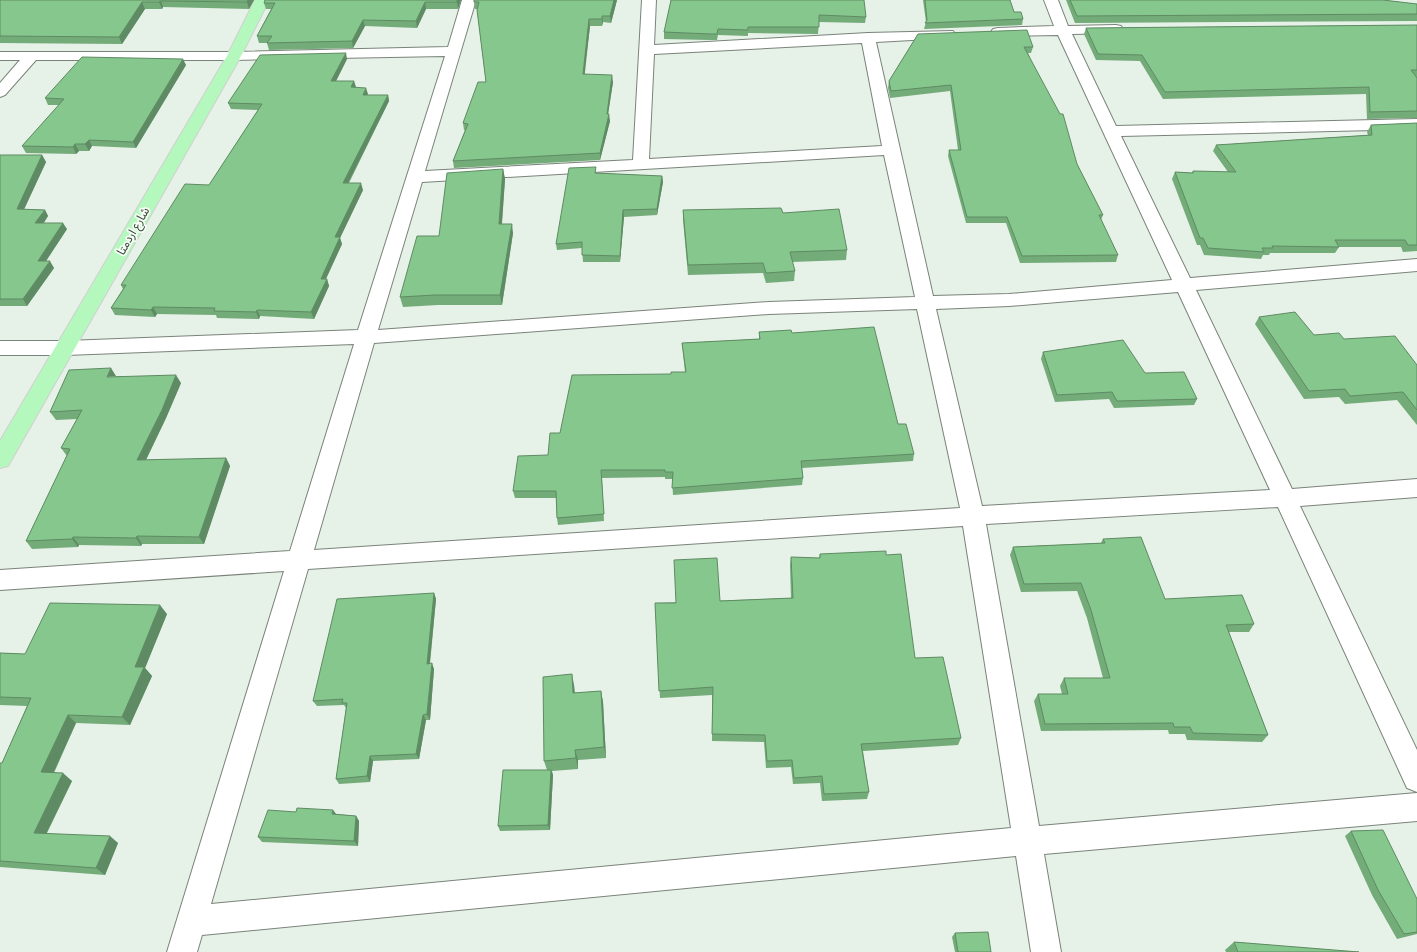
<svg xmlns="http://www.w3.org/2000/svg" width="1417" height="952" viewBox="0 0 1417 952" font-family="'Archivo Narrow','Noto Sans Arabic',sans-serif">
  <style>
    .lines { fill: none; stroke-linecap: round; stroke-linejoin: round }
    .minor-casing { stroke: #7a837a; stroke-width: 2 }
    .major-casing { stroke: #cfd0cf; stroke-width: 2 }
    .minor { fill: #fff; fill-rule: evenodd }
    .major { fill: #b5f8be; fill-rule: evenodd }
    .wall { fill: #73ab79 }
    .shaded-wall { fill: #5e8b63 }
    .building { fill: #86c78d; stroke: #5e8b63 }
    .labels { text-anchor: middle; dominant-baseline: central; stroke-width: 3.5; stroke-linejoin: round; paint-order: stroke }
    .street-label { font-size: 12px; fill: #393d39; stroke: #f4fef4 }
  </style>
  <rect width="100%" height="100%" fill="#e6f1e7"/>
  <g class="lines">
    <defs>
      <path id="minor" d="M462 0H476L425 171 633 160 642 0H656L654 45 868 33 953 31 955 34 953 37 948 38 876 42 933 296 1009 294 1172 280 1058 35 998 36 993 35 991 32 993 29 998 28 1054 26 1044 0H1058L1068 26 1116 25 1121 26 1123 29 1121 32 1116 33 1072 34 1116 126 1417 119V129L1121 136 1190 278 1417 259V271L1196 290 1292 489 1417 479V497L1300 506 1417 750V792L1407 788 1278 507 986 524 1039 826 1417 793V821L1044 854 1061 952H1031L1016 856 202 935 197 952H167L284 571 0 590V570L290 551 354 344 66 355H0V341H66L358 330 445 56 234 60H36L5 95 0 97V83L20 60H0V52H234L448 47ZM862 43 882 146 649 159 654 54ZM884 155 915 297 769 302 378 330 422 182ZM1178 292 1270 490 982 506 936 309 1009 306ZM917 309 960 508 314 550 374 343 769 314ZM963 526 1011 828 211 904 308 569Z"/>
      <polygon id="major" points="255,0 269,0 241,56 8,466 0,468 0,441 227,56"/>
    </defs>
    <!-- minor casing -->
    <use href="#minor" class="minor-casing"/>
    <!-- major casing -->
    <use href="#major" class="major-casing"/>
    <!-- minor -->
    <use href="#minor" class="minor"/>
    <!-- major -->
    <use href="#major" class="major"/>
  </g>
  <!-- wall -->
  <g class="wall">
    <polygon points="0,0 254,0 249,9 163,7 162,9 145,9 122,44 0,43"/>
    <polygon points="265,0 461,0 458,9 426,9 417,28 365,26 353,48 269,50 267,43 259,43 257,36 271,9 266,9 264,3"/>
    <polygon points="474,0 617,0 611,23 603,22 602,26 590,26 584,74 613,82 608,114 610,121 600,160 454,168 453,161 465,130 464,130 463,123 486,82 477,9 475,9 474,2"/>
    <polygon points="671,0 866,17 865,23 819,22 818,34 748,33 748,36 718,35 717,40 710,40 664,39 664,32"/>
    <polygon points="923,0 1010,0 1014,12 1023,19 1022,25 924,29 926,22"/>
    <polygon points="1066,0 1383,0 1417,4 1417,21 1075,23"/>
    <polygon points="1417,25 1417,77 1416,77 1417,78 1417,118 1367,119 1366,94 1163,99 1140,61 1096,60 1084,34 1086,28"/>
    <polygon points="918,34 1033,47 1031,53 1028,53 1077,164 1103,215 1101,220 1118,255 1116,262 1020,263 1006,223 966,223 948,156 949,150 958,150 950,91 890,98 888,88 889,81"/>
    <polygon points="347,59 336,81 354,81 355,88 368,95 388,95 389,101 349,183 363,190 340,238 342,244 326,279 327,279 329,286 314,319 260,316 259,319 217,318 216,315 157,314 155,317 115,315 111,308 123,289 121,285 209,185 258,110 231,109 228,103"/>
    <polygon points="186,65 136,148 92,146 89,151 79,151 76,154 26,153 22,146 59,105 48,105 45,98"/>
    <polygon points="1417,123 1417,251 1403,252 1401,247 1339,247 1335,253 1270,253 1269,255 1263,255 1261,259 1204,255 1200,245 1197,245 1172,179 1175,172 1192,173 1193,171 1228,172 1213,151 1216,145 1368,135 1367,132 1371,125"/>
    <polygon points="0,155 42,155 46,162 24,209 45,210 48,216 44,223 67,229 46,261 54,268 27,306 0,306"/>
    <polygon points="503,169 505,179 502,224 513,233 502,305 438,305 403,307 400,297 439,236"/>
    <polygon points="597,173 662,176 663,182 657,215 624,217 620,262 583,262 582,248 557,250 556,244"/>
    <polygon points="683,210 783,213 847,250 846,260 792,262 795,271 794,281 766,283 763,273 688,275 683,220"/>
    <polygon points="1259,317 1314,335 1344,339 1417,365 1417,425 1397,400 1345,404 1339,397 1304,399 1255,324"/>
    <polygon points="759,332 792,333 898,424 914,454 913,461 802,468 803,478 802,485 673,495 672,479 665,479 665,477 602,478 604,521 558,525 557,518 556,498 515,498 513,491 548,455 560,433 671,374 685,372 682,343 759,339"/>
    <polygon points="1043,352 1145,373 1197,399 1194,405 1114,408 1109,399 1055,402 1041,359"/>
    <polygon points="116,376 181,383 166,418 146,460 226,458 230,466 204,544 142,544 141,546 79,545 78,547 32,549 26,541 67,456 61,448 77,419 56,420 50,412"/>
    <polygon points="1103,539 1165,599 1254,624 1249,632 1229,632 1268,735 1262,742 1187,740 1185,734 1169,734 1168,730 1041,731 1034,701 1038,694 1062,694 1060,686 1064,678 1103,678 1087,618 1077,591 1021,592 1010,555 1013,547 1101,543"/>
    <polygon points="820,554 886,555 915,658 961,738 958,745 863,751 869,792 867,799 822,801 820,783 793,784 791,767 766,768 764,742 712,741 712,695 660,698 655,603 791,598 790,565 791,557 819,558"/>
    <polygon points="434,593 436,599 430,664 434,669 430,720 426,720 419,759 373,761 370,782 339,784 336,779 346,708 344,705 317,706 313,701"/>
    <polygon points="167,614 145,668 152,676 130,725 76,723 54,773 72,781 47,833 118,843 105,875 0,867 0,763 2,763 27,706 0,705 0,653 25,654"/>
    <polygon points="574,685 575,693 601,691 603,702 606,758 578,760 578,769 552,771 553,775 550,830 500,831 498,826 547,770 544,761"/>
    <polygon points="337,814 356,816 359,821 358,846 262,842 258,837"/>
    <polygon points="1351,831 1417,899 1417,934 1397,939 1372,895 1345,836"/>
    <polygon points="955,933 991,952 955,952 952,937"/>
    <polygon points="1234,942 1359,952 1226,952 1225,950"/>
  </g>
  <!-- shaded-wall -->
  <g class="shaded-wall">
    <polygon points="248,0 254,0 249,9 247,2"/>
    <polygon points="457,0 461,0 458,9 457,2"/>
    <polygon points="614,0 617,0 611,23 610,16"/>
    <polygon points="161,1 163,7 162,9 159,2"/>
    <polygon points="142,2 145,9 122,44 119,37"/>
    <polygon points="425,2 426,9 417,28 416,21"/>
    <polygon points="602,16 603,22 602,26"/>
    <polygon points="589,19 590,26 584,81 583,74"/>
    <polygon points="363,20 365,26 353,48 352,41"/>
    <polygon points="346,53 347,59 333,87 331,81"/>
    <polygon points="183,59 186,65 136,148 133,142"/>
    <polygon points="612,75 613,82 607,121 607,114"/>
    <polygon points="354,81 356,87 353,94 351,87"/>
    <polygon points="366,88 368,94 364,101 363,95"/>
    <polygon points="388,95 389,101 345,189 343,183"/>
    <polygon points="609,114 610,121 600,160 600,153"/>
    <polygon points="89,140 92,146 89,151 85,144"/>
    <polygon points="75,144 79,151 76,154 73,147"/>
    <polygon points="42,155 46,162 21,216 17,209"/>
    <polygon points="503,169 505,179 501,234 499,224"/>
    <polygon points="662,176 663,182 657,215 657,209"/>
    <polygon points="361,183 363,190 340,238 342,244 323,285 321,279 335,237"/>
    <polygon points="45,210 48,216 39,229 35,223"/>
    <polygon points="623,210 624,217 620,262 620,256"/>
    <polygon points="63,223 67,229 42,267 38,261"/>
    <polygon points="512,224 513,233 502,305 500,295"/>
    <polygon points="50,261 54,268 27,306 23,299"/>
    <polygon points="327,279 329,286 314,319 311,312"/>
    <polygon points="153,307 157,314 155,317 151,310"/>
    <polygon points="257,310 260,316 259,319 256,312"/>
    <polygon points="111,368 116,376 107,377"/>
    <polygon points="176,375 181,383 166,418 142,468 137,460"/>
    <polygon points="226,458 230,466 204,544 199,537"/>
    <polygon points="137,536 142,544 141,546 136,538"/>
    <polygon points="73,537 79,545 78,547 72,539"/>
    <polygon points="434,593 436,599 429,670 427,664"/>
    <polygon points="160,605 167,614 145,668 152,676 130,725 122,717 135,667"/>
    <polygon points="432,663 434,669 430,720 427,714"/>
    <polygon points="572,674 574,685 575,704 573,693"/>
    <polygon points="601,691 603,702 606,758 604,747"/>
    <polygon points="68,715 76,723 50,780 41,772"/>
    <polygon points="423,715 426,720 419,759 416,754"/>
    <polygon points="575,750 578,760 578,769 576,758"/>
    <polygon points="370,756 373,761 370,782 367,776"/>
    <polygon points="551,770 553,775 550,830 548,825"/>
    <polygon points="63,773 72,781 43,840 34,833"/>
    <polygon points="333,810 337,815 332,814"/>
    <polygon points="356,816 359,821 358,846 354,841"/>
    <polygon points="110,836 118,843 105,875 96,868"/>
  </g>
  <!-- building -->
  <g class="building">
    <polygon points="0,0 248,0 247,2 161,1 159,2 142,2 119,37 0,36"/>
    <polygon points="265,0 457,0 457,2 425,2 416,21 363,20 352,41 267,43 272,36 257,36 275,3 264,3"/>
    <polygon points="474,0 614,0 610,16 602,16 602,19 589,19 583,74 612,75 607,114 609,114 600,153 453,161 468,124 463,123 478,82 486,82 477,10 479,2 474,2"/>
    <polygon points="671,0 864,0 866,17 819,15 819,27 748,27 748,30 718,29 717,34 710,34 664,32"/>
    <polygon points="925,0 1010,0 1014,12 1021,12 1023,19 925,23 927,20"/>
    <polygon points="1070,0 1383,0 1417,4 1417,14 1077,16"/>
    <polygon points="1417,25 1417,70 1411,70 1417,78 1417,111 1370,112 1369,87 1165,92 1142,55 1098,54 1086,28"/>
    <polygon points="1027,30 1033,47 1024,47 1060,114 1063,114 1077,164 1103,215 1099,215 1118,255 1022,256 1007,217 967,217 949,150 961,150 951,85 891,91 889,81 918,34"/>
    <polygon points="346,53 331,81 354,81 351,87 366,88 363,95 388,95 343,183 361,183 335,237 340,237 321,279 327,279 311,312 257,310 256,312 214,311 215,308 153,307 151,310 111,308 126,285 121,285 185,184 209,185 262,104 228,103 260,55"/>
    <polygon points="82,57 183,59 133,142 89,140 85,144 75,144 73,147 22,146 64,99 45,98"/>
    <polygon points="1417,123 1417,245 1408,245 1405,240 1335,240 1339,247 1272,246 1273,248 1262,248 1264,252 1208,248 1203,238 1200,238 1175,172 1193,173 1193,171 1236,172 1216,145 1372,135 1371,125"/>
    <polygon points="0,155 42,155 17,209 45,210 35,223 63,223 38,261 50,261 23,299 0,299"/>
    <polygon points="596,167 595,173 662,176 657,209 623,210 620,256 582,255 582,242 556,244 569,168"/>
    <polygon points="503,169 499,224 512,224 500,295 435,295 400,297 417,236 439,236 447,173"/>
    <polygon points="781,208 783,213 839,209 847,250 790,252 795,271 766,273 763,263 688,265 683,210"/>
    <polygon points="1295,312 1314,335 1339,333 1344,339 1395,336 1417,365 1417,410 1403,392 1350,396 1345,389 1309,391 1259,317"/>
    <polygon points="874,327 898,424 906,424 914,454 801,461 803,478 672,488 673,472 665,472 665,470 601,470 604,514 557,518 556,491 513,491 518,456 548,455 550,433 560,433 572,375 671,374 671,372 686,372 682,343 760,339 759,332 791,330 792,333"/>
    <polygon points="1123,340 1145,373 1184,372 1197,399 1117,401 1112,392 1057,395 1043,352"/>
    <polygon points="111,368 107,377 176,375 162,410 137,460 226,458 199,537 137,536 136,538 73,537 72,539 26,541 70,449 61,448 82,410 50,412 69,370"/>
    <polygon points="1141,537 1165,599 1242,595 1254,624 1226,625 1268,735 1193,733 1190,727 1174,727 1173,723 1045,724 1038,694 1068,694 1064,678 1110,678 1091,610 1081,583 1024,584 1013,547 1105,543 1103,539"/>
    <polygon points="886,551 886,555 901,554 915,658 943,657 961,738 861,744 869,792 824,794 822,776 794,778 792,760 767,761 765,735 712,734 713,687 659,691 655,603 676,603 674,560 717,558 720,601 793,598 791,557 820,558 820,554"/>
    <polygon points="434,593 427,664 432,663 427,714 423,715 416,754 370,756 367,776 336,779 347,703 342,703 343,699 313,701 337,599"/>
    <polygon points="50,603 160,605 135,667 144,667 122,717 68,715 41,772 63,773 34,833 110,836 96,868 0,861 0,763 2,763 31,698 0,697 0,653 25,654"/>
    <polygon points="572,674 573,693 601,691 604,747 575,750 576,758 544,761 543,677"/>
    <polygon points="503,770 551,770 548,825 498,826"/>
    <polygon points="297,808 333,810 332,814 356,816 354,841 258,837 268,810 296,812"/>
    <polygon points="1383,830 1417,899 1417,932 1404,934 1378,890 1351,831"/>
    <polygon points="988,932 991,952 958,952 955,933"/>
    <polygon points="1234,942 1359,952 1238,952"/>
  </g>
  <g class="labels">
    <!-- street labels -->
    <g class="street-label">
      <text transform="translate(133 231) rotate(-60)">شارع اردمتا</text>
    </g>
  </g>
</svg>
